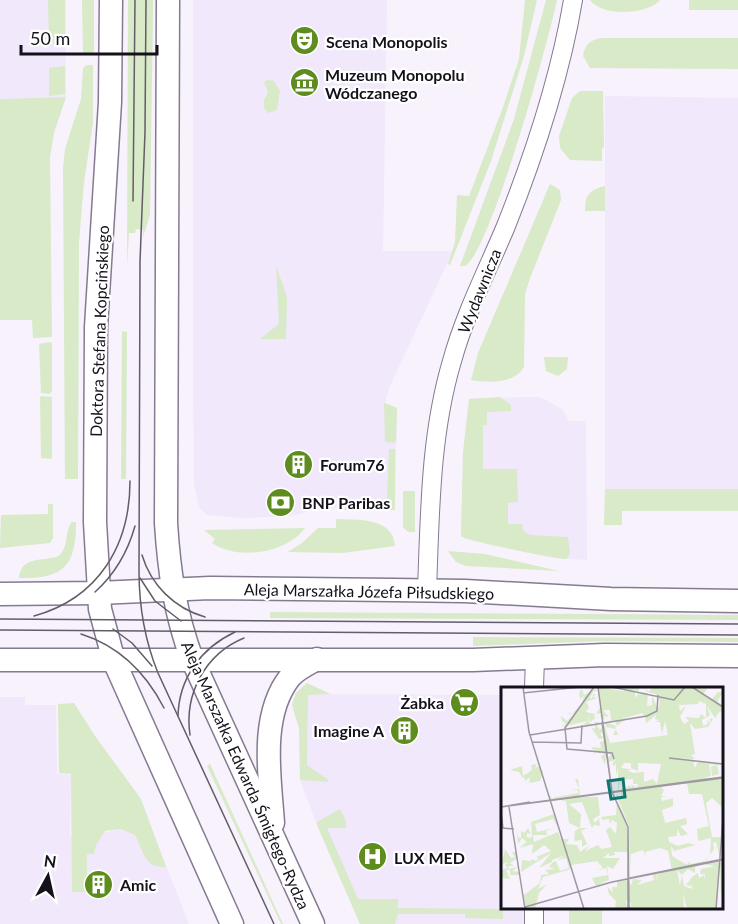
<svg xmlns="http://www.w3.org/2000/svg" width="738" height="924" viewBox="0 0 738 924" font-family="Lato,sans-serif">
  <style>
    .built { fill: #f1e8fb }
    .green { fill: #d8eac8 }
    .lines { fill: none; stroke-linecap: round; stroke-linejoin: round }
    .minor-casing { stroke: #857a91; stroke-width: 20 }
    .major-casing { stroke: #857a91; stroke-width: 25 }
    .minor { stroke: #fff; stroke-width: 18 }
    .major { stroke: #fff; stroke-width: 22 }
    .tram { stroke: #625d67; stroke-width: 1.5 }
    .labels { text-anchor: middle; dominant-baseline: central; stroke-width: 4.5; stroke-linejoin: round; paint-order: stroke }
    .poi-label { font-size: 16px; font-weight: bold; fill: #15111a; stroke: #fff; text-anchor: start }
    .street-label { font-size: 16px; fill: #15111a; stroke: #fff }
    .inset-road { fill: none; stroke: #9d98a2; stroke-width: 1.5 }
    .view { fill: #0f766e; fill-opacity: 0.15; stroke: #0f766e; stroke-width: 3 }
    .inset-edge { fill: none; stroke: #15111a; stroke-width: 3 }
  </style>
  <rect width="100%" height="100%" fill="#f7f2fc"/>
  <!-- built -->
  <g class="built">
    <polygon points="0,0 66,0 66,97 0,99"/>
    <polygon points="193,0 387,0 383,251 453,251 390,386 385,403 397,408 395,510 321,508 291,516 242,518 207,515 198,506 194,483 193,376"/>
    <polygon points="605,96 738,98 738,489 605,489"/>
    <polygon points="523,397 540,397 562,409 569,421 586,421 587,560 547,557 482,542 468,540 461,536 463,453 469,399"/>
    <polygon points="307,683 331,694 502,695 502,908 542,908 542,924 360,924 317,825 300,780 299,728 292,705 296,693"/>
    <polygon points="0,697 25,697 25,705 56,705 57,774 71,775 70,837 85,837 121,829 151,827 189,924 0,924"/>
  </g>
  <!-- green -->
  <g class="green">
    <polygon points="48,0 65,0 65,42 49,43"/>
    <polygon points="82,0 94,0 94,53 83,53"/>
    <polygon points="128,0 153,0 153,11 150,215 143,237 143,230 136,229 135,233 129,233 127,267"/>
    <polygon points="525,0 537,0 524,56 491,161 450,265 448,264 455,242 457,195 469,196 502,110 519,59"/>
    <path d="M546 0H557C549 39 491 251 465 266H460L514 119Z"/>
    <path d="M590 0H660C647 15 602 17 590 0Z"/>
    <rect x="689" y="0" width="49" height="10"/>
    <path d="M603 38H738V69L590 68 583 56C585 44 591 39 603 38Z"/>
    <polygon points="87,65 93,65 93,123 84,182 79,242 78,479 65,479 63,168 65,149 81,99 83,68"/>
    <polygon points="65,66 65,94 49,96 49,68"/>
    <polygon points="267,80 274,81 280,91 277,110 268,113 264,108 264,100 268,93 264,82"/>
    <polygon points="580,91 603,91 604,147 602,148 602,161 570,160 560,148 559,136 572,98"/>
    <polygon points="66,97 54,133 50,157 52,336 51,337 33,338 32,320 0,320 0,99"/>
    <path d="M550 184 560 190 561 200 529 281 525 294 524 367C514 384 489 383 471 380L478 353Z"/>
    <path d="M605 186V211H585C585 195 589 190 605 186Z"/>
    <polygon points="276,266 287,297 286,339 260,339 279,324"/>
    <polygon points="122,331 127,332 126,479 121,479"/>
    <polygon points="50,342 52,343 52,391 50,394 41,393 39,344"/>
    <polygon points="544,357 568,357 567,369 558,376 546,371"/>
    <polygon points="41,396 52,397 52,458 50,459 41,458 40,397"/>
    <path d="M500 397 511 405V411L487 412V425H483V469H517L518 502 508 503V524H522L523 530 530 535 568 537 570 553 567 559C556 559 467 541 461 536L463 453 469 399Z"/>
    <polygon points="384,403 397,408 396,441 394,443 385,442"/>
    <polygon points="389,449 395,449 395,510 345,510 345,502 387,500"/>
    <polygon points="605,489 738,489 738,511 622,511 622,525 604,525"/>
    <polygon points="403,491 415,491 415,532 408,532 403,527"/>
    <polygon points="48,504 53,504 53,538 50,543 0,548 1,515 48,514"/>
    <path d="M336 519C357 520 393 517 395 546L343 553 288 552 302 543 318 528H336Z"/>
    <path d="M72 522H76C76 566 64 579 19 578 21 555 43 562 59 556 70 544 64 531 72 522Z"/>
    <path d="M305 528C287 553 238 561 212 543L215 539 204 530Z"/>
    <polygon points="448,551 485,554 559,571 466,566 456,562"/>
    <polygon points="270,612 738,615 738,620 270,618"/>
    <polygon points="473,637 738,638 738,642 606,641 473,646"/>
    <polygon points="307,683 330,694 308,695 307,765 327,779 329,782 300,780 299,728 292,705 296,693"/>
    <path d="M74 703 95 736 141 799 166 867C144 868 144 852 135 835L121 829 105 831 96 845 94 854H87V892H72L71 774 59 773 58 704Z"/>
    <polygon points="210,764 283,924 281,924 207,766"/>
    <polygon points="340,809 346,821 346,828 327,828 358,899 398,899 398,908 503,909 503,919 465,918 465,914 398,914 395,924 360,924 317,825 317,822"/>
    <rect x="569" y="908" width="33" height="16"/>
  </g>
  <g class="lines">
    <defs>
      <g id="minor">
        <path d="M427 590C430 513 430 435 452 361 465 314 487 271 506 226 535 153 560 78 573 0"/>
        <polyline points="534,688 535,658"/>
        <polyline points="534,924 534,908"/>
      </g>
      <g id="major">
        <polyline points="111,0 110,102 96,327 95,522 100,609 114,661 232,924"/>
        <path d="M168 0 166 523C169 570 175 614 192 659L313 924"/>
        <polyline points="0,594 98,593 210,588 393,590 465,591 611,599 738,601"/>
        <polyline points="0,660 473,660 605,655 738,656"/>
        <path d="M273 823C270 778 259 716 290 677 297 669 308 664 317 659"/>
      </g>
    </defs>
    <!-- minor casing -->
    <use href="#minor" class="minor-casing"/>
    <!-- major casing -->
    <use href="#major" class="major-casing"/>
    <!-- minor -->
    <use href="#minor" class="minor"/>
    <!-- major -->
    <use href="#major" class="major"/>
    <!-- tram -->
    <g class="tram">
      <path d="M146 0 145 132 140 262 139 571C139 606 145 641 158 673L274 924"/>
      <polyline points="133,201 135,0"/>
      <path d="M142 555C151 585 174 608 205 617"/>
      <polyline points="140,578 155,601 181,621"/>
      <path d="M95 592C115 574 128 551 135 526"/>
      <path d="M34 616C99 598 130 545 130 481"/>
      <polyline points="0,619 738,624"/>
      <polyline points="113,629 132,643 152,666"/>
      <polyline points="0,630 738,635"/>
      <path d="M81 634C119 646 146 673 164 708"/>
      <path d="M178 716C179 678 201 648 235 632"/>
      <path d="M190 735C184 694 205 654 244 638"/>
    </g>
  </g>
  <!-- icons -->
  <defs>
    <symbol id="theatre-disc" viewBox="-11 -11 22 22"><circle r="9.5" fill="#5e8c1f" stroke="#fff"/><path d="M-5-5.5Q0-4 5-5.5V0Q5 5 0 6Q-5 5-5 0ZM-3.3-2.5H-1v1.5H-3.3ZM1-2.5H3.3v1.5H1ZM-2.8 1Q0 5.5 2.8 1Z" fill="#fff"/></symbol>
    <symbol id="museum-disc" viewBox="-11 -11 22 22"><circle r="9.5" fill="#5e8c1f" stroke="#fff"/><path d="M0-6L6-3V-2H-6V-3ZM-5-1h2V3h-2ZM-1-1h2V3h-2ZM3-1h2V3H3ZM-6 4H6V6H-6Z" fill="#fff"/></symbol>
    <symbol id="building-disc" viewBox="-11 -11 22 22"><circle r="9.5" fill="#5e8c1f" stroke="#fff"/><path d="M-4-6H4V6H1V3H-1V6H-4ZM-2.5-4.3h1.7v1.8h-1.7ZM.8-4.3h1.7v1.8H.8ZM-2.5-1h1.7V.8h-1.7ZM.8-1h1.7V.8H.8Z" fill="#fff"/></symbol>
    <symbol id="bank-disc" viewBox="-11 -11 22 22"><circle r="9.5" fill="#5e8c1f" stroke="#fff"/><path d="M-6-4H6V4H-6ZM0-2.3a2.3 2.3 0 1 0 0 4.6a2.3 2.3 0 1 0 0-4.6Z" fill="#fff"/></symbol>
    <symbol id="supermarket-disc" viewBox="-11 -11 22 22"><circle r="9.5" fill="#5e8c1f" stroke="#fff"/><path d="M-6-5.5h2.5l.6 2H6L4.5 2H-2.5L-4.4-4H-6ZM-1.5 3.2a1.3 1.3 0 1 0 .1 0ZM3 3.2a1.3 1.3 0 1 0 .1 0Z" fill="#fff"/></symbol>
    <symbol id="hospital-disc" viewBox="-11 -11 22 22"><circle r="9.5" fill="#5e8c1f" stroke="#fff"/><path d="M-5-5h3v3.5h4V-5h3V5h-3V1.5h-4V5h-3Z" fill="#fff"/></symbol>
  </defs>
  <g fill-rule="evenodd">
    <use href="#theatre-disc" x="288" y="24" width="33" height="33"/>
    <use href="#museum-disc" x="288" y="66" width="33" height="33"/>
    <use href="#building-disc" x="282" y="448" width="33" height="33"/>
    <use href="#bank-disc" x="264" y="486" width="33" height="33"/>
    <use href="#supermarket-disc" x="448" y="686" width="33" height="33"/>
    <use href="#building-disc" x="388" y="714" width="33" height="33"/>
    <use href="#hospital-disc" x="356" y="840" width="33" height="33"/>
    <use href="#building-disc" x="82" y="868" width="33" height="33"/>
  </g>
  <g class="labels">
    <!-- poi labels -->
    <g class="poi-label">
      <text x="326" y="41">Scena Monopolis</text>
      <text x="325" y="74">Muzeum Monopolu<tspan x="325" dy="18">Wódczanego</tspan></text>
      <text x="320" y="464">Forum76</text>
      <text x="302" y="502">BNP Paribas</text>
      <text x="444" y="702" text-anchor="end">Żabka</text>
      <text x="384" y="730" text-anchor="end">Imagine A</text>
      <text x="394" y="857">LUX MED</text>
      <text x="120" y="884">Amic</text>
    </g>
    <!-- street labels -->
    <g class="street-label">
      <text transform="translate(479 291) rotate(-68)">Wydawnicza</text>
      <text transform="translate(99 331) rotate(-88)">Doktora Stefana Kopcińskiego</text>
      <text transform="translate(369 591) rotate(1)">Aleja Marszałka Józefa Piłsudskiego</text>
      <text transform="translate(246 775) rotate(66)">Aleja Marszałka Edwarda Śmigłego-Rydza</text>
    </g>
  </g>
  <!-- overview -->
  <g transform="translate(501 687)">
    <rect width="222" height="222" fill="#f7f2fc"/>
    <path d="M96 0 121 4 129 3 118 0H138V4L129 3 134 5V11L137 7 140 8 138 5 147 6 146 19 151 18V9L157 22 159 15 155 7 146 5 143 1 148 5 151 0H207L202 8 210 13 217 5H222L216 15 222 19V27L219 24 214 31 206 19 209 28 201 33 202 39 207 37 206 32 209 36V31L212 32 207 40 194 42 189 36 194 67 190 68 194 72 167 71 195 74 192 76 194 81 197 74 222 77V87L221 78H216L218 87 211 89 210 80 215 78 208 77 210 89 202 91H222L219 171 215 155 212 156 213 162 209 168 210 151 197 154 196 142 208 139 201 107H188L186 96 160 100 163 103 160 109H167L160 110 161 114 172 111V119L161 123 164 136 185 131 186 137 179 139 187 147 180 149 176 142V149L167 150 168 155 177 159 187 156 194 158 173 164 170 159 171 169 186 178 188 174 189 177 204 174 208 168 205 174 199 177 222 175V198L220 209 219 177 215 222H186L182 206 183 222H129L130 216 125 213 126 222H114L115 214 108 207 106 199 112 206 111 200H116V194L128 193 130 199 132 192 141 193 136 198 153 193 152 188 156 187 155 195 157 187 183 181 171 183 167 164 159 161 144 165 145 171 142 163 130 167 129 182 128 139 115 107 120 111V105H114L122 104 128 98 131 101 130 97 136 101 137 97H132V92L120 93 117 104V82L115 88V75L114 79 111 77 114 73 108 75 107 71 111 66 105 67 104 78 100 69 104 67 95 65 92 68 95 63 91 62V60L100 61 99 55 105 53 104 44 99 47 103 51 98 52 90 40 94 42V35H99L95 37 99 43 103 37 109 56 167 48 164 34 161 47 160 42 155 43 160 42 159 35H154L158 33 154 32 155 28 145 36 144 29 141 26 117 33H124L114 40 117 48H112L115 42 105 40 104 35 116 39 114 34 107 33H110L109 23H102L108 30 103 29 104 33 99 29 101 26 95 27 100 19ZM198 14 205 17V31L200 27 198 31 184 30 188 34 183 37 179 30 185 19 179 24 178 18 197 17ZM123 76H130V81L137 84V76L160 77 156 97 152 92 143 95V85L132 86 126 83H134L120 81ZM211 111 221 120 220 150H211L205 116ZM202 177 214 179 200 182 199 187H204V192L203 188 198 191 197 186 192 189 185 198 190 199V194L191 202 183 199 181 188 179 199 176 183 181 188 187 182 194 186V180ZM81 2 83 8 94 2 96 4H93L89 10 91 12 92 7H95L92 10 96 11 85 15 88 20 85 25 94 27 93 31 97 29 89 35 87 27 88 36 93 38H82L87 34 61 40 65 37 61 34 60 29 66 34 74 26 68 27 67 26H72L81 16 83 9 79 12 78 6ZM36 77 34 81 38 79 42 85 39 94 28 96 29 90 24 94 23 90 16 91 21 90 18 85 9 83 21 79 22 89 31 83 30 78ZM74 92H77L79 110H97L99 128 92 132 94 136 98 131 99 139 93 138 91 141 81 115 68 117 80 127 79 141H86L80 144 86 157 81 160V153L73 154 74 144 79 141 68 136 65 114 49 111 47 106 51 111 77 106V103H70L78 102ZM116 114 121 124 126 138 127 165H113L114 168 108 169V166L102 171H119L112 182 106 179 108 193 97 197 107 195 95 199 91 191 107 188 105 181 94 184 102 181 96 174 70 178 69 182 67 183 42 190 37 202 46 197 38 206 34 221 24 218 23 208 39 196 40 188 48 187 44 183 54 182 48 180 52 175 55 174 59 184 68 181 65 171 56 173 65 168 51 173V175L38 181 50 166 20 185 21 173 30 174 31 178 30 172 35 174 38 171 35 170 50 164 43 158 31 167 32 157 19 161 23 157 22 152 23 157 26 155 21 151 17 157 15 139 17 150 20 151V144L23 146 27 141 30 147 26 146V150L30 151 31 148 30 135 53 127 56 139 52 132 34 137 36 145 54 141 45 144 46 148H32L33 155 57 145 60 152H68L65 157 76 158 79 165 89 158 84 164 97 158 100 162 111 160 105 143 109 140 115 147 116 136 111 133 109 137 108 132 101 133 100 130 115 128ZM4 162 10 171 14 170 11 166 15 164 16 171 9 176 13 179H8L7 182 17 180 11 184 18 185 19 188H9V183H5L9 192 2 191 1 195 0 183 7 181 4 178 7 175 1 177Z" fill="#d8eac8" fill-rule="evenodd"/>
    <path class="inset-road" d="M22 0 28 45 83 222M93 0 64 41 66 62 111 66 113 72M97 0 111 105 127 140V222M111 0 173 13 184 0M191 0 222 20M22 6 79 0M101 35 111 105 127 140 128 222M29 48 146 29 156 24 157 8M31 55 80 56 81 38M168 71 222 77M28 116 222 90M0 120 29 115M0 120 222 91M8 120 24 222M0 125 2 141 13 142M129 191 222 172M24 220 111 195 222 173M215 222 222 132"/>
    <path class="view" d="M122 92 124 110 110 112 107 94Z"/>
    <rect width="222" height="222" class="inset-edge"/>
  </g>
  <!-- north arrow -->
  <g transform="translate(48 876) rotate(8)" stroke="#ffffff" stroke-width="4.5" paint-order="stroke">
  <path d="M0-4.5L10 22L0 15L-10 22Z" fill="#15111a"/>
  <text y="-9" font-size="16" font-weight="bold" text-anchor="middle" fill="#15111a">N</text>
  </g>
  <!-- scale -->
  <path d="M21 45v9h136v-9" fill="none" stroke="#15111a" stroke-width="3"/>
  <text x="30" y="45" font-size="18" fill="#15111a" stroke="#ffffff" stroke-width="4.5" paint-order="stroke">50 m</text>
</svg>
